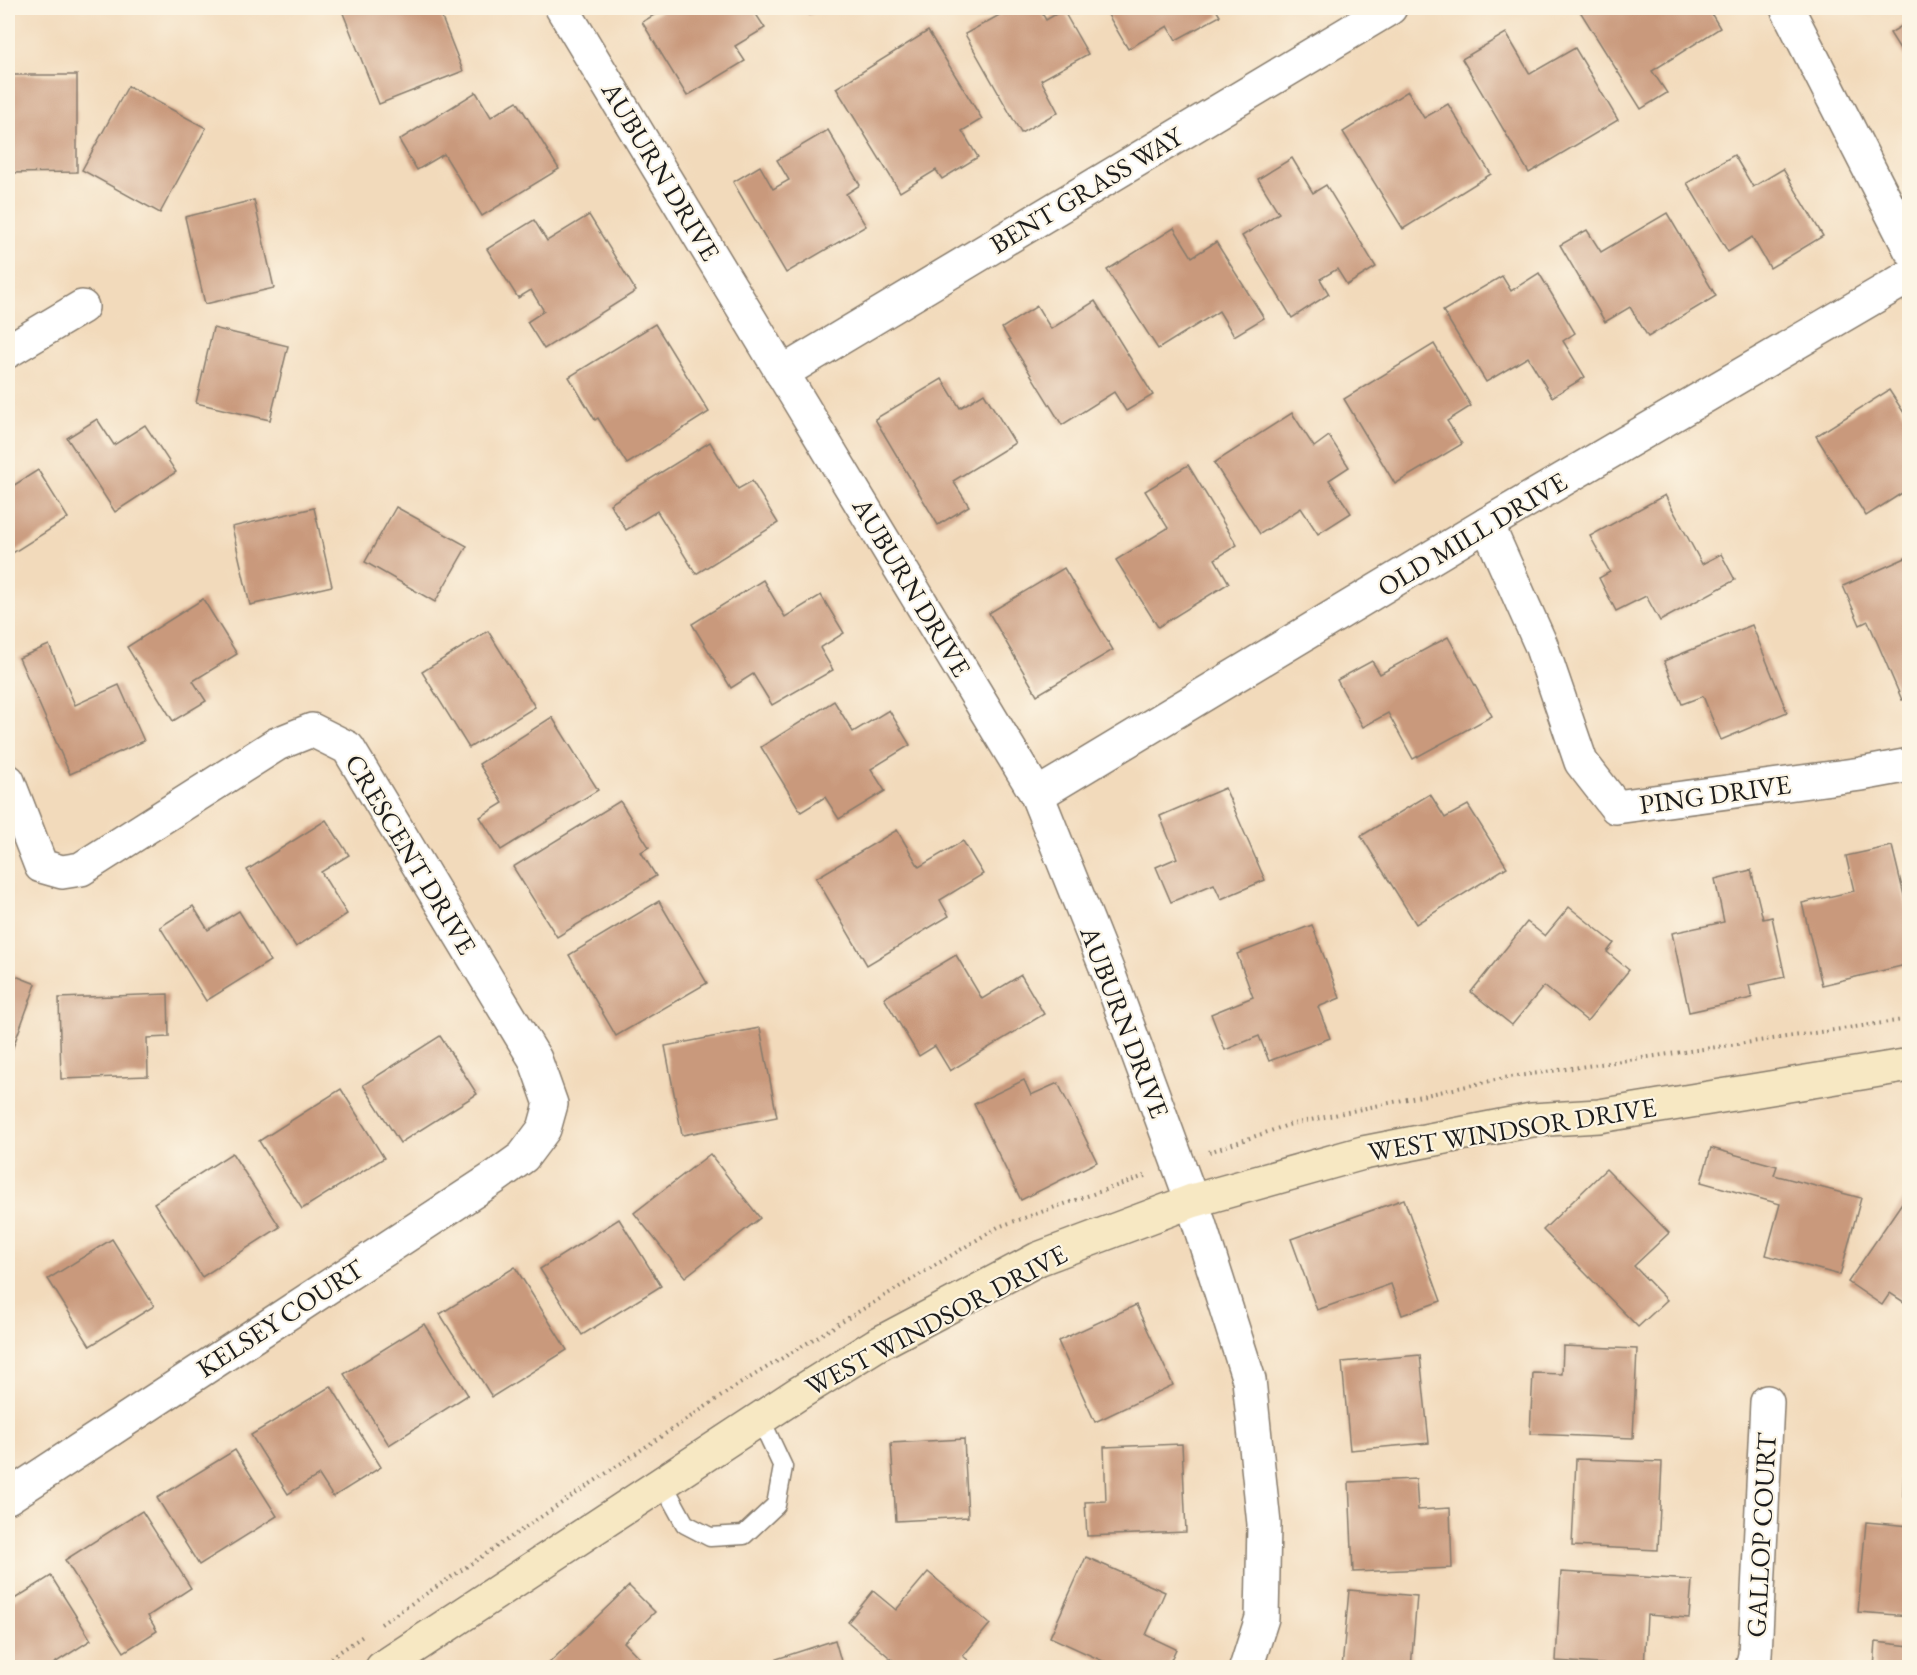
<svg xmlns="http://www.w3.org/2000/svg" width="1917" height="1675" viewBox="0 0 1917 1675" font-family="'EB Garamond',serif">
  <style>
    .building { fill: #c9997b }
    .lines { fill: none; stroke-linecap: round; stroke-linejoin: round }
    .lane-casing { stroke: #877b6c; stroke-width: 21 }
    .street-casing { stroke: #877b6c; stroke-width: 36 }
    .secondary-casing { stroke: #877b6c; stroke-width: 36 }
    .path { stroke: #877b6c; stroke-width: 4; stroke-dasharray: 1.5 4.5; stroke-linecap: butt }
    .lane { stroke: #fff; stroke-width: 18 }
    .street { stroke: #fff; stroke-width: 33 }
    .secondary { stroke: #f7e8c3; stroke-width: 33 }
    .labels { text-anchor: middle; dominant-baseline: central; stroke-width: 4.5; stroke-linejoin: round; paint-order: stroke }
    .street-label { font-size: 27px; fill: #1c1c1c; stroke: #fcf5e5 }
  </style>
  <rect width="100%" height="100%" fill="#fcf5e5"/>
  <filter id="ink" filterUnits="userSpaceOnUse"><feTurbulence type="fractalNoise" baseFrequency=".0167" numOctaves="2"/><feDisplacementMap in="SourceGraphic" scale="12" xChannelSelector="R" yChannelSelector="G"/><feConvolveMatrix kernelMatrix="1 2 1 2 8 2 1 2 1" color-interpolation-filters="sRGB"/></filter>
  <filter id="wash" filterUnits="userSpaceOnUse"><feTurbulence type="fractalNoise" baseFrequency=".008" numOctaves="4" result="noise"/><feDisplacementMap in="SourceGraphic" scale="24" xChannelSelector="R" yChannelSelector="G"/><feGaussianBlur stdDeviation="1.35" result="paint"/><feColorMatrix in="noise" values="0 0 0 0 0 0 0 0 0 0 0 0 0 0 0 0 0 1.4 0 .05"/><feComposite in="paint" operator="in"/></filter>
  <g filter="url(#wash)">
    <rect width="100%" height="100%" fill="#f2dabb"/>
    <g id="blocks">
      <!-- building -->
      <g class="building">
        <polygon points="341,8 438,8 463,71 379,104"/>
        <polygon points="666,8 752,8 765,28 735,46 745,61 687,96 642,22"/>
        <polygon points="804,8 821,8 809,15"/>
        <polygon points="1012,8 1039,8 1046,20 1063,10 1088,54 1041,80 1058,112 1021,133 965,34"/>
        <polygon points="1104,8 1215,8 1220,16 1176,40 1168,26 1128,49"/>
        <polygon points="1578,8 1708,8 1720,28 1652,71 1667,93 1641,109"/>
        <polygon points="1910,21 1910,65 1890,33"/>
        <polygon points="928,31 982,119 962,131 978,157 942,179 936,170 900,192 836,88"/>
        <polygon points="1506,33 1530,74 1575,48 1618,120 1529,173 1462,59"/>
        <polygon points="8,75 77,75 77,172 8,173"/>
        <polygon points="128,86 206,128 160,213 82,170"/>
        <polygon points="1408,91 1424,118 1448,104 1491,174 1403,229 1343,132"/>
        <polygon points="476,92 491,117 517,101 559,169 482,216 444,154 417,170 399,140"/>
        <polygon points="828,130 860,185 846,194 866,226 786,273 733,182 760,166 773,189 789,180 777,160"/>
        <polygon points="1734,155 1753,187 1783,169 1823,236 1770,268 1752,237 1728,252 1687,183"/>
        <polygon points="1292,158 1313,193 1326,185 1376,267 1347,285 1337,269 1320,279 1329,294 1292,318 1242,236 1279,213 1258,179"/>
        <polygon points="254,200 274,288 205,304 185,217"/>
        <polygon points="1667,213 1716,296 1648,337 1630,307 1605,322 1560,245 1587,230 1601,252"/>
        <polygon points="589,215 636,291 544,349 527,322 544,311 531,290 518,298 487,249 534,220 547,241"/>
        <polygon points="1174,228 1192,257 1216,242 1264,318 1234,336 1219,311 1158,349 1107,270"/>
        <polygon points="1539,273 1575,333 1563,341 1585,377 1552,397 1528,357 1486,382 1443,311 1502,276 1511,291"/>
        <polygon points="1095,301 1153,395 1126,411 1114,392 1062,425 1002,328 1037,306 1051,329"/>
        <polygon points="655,324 709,412 627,464 598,418 595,420 569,377"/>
        <polygon points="213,328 288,346 270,420 196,403"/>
        <polygon points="1434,344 1471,406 1447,421 1462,444 1395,484 1344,399"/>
        <polygon points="942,379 960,408 984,393 1015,443 953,481 969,506 938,525 875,419"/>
        <polygon points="1889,390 1910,422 1910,488 1866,516 1816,436"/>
        <polygon points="1292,413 1314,447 1329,436 1349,467 1329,480 1351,513 1318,534 1301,508 1260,534 1214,463"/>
        <polygon points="97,419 114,445 145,425 176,472 115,512 67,438"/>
        <polygon points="710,442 738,489 752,481 778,523 696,574 657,511 626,530 610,504"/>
        <polygon points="1188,465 1237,545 1215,559 1229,583 1158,627 1116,560 1168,528 1145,491"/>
        <polygon points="38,470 68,518 8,556 8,489"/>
        <polygon points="1665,495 1702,564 1721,554 1735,580 1660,621 1646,596 1616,611 1599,578 1610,572 1590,536"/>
        <polygon points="396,507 467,546 435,602 365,562"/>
        <polygon points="314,508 332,586 250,605 232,527"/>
        <polygon points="1910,556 1910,697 1902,700 1868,621 1860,625 1843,586"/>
        <polygon points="1064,568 1113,650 1037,695 989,613"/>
        <polygon points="763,580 785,617 821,595 844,633 820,648 833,670 772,705 753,674 731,688 692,624"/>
        <polygon points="203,599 237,654 193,681 206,701 173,721 127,647"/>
        <polygon points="1752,625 1787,712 1721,740 1703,696 1682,704 1664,661"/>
        <polygon points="488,631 535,707 469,748 422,672"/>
        <polygon points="1448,637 1492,716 1413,759 1388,713 1363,727 1337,680 1372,661 1380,674"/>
        <polygon points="49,645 75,705 119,685 144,741 70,774 19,658"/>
        <polygon points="834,701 853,732 889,710 910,745 871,769 885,791 839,819 825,797 801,812 761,747"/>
        <polygon points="552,717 598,790 501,850 480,817 503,803 479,764"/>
        <polygon points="1225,788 1265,880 1221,899 1214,884 1171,902 1156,867 1177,858 1160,816"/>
        <polygon points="1430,794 1445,818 1468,805 1507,867 1416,924 1361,836"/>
        <polygon points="620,801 649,847 641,852 656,876 557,937 513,867"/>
        <polygon points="326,820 349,855 321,872 347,914 296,947 247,870"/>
        <polygon points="897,830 919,867 963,841 983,874 940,900 949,916 867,965 816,878"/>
        <polygon points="1892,846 1910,920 1910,964 1822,985 1802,903 1854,891 1846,856"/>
        <polygon points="1751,870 1763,919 1772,917 1785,977 1749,985 1752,998 1689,1012 1672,933 1724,922 1715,879"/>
        <polygon points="659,901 707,983 616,1036 569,955"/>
        <polygon points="193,906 208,930 239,911 270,961 206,1001 160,927"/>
        <polygon points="1569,907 1614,943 1607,952 1629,970 1587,1021 1544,986 1512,1025 1471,992 1527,922 1545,936"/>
        <polygon points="1312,925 1340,998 1318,1007 1330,1038 1269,1061 1259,1036 1225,1050 1211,1014 1253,997 1237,954"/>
        <polygon points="956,955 982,999 1021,975 1044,1014 950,1071 935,1046 919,1056 884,998"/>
        <polygon points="8,973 36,984 8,1061"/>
        <polygon points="168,994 169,1037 147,1038 148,1076 61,1079 59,998"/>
        <polygon points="760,1028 777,1117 682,1135 665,1046"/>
        <polygon points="440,1036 477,1094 400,1143 363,1085"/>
        <polygon points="1024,1080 1031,1095 1058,1083 1097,1162 1021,1200 974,1104"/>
        <polygon points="341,1089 384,1158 302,1209 259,1141"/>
        <polygon points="1711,1148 1777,1166 1774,1175 1861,1198 1840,1275 1766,1255 1780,1204 1701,1182"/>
        <polygon points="232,1153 280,1227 202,1277 154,1203"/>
        <polygon points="710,1154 760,1218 685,1277 634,1213"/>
        <polygon points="1606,1169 1669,1233 1634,1266 1667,1300 1638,1327 1543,1230"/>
        <polygon points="1910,1191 1910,1306 1890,1293 1882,1305 1848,1282"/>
        <polygon points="1404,1199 1441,1301 1402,1315 1391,1284 1317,1310 1291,1239"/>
        <polygon points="619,1219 661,1286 582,1335 540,1269"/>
        <polygon points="112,1239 154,1306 90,1346 48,1279"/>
        <polygon points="515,1267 567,1350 492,1397 440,1314"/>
        <polygon points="1136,1305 1173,1385 1095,1422 1058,1341"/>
        <polygon points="424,1324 468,1395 389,1445 344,1374"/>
        <polygon points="1563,1346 1637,1349 1633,1438 1530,1434 1533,1373 1562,1374"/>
        <polygon points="1420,1355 1429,1443 1350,1450 1342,1362"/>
        <polygon points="331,1386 381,1467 333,1497 319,1475 288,1494 251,1435"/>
        <polygon points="1906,1408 1910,1408 1910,1496 1903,1496"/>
        <polygon points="964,1439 968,1517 896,1521 891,1443"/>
        <polygon points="1182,1444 1186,1532 1087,1536 1085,1502 1106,1501 1104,1447"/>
        <polygon points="235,1450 277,1516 199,1565 157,1498"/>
        <polygon points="1576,1459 1662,1462 1658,1550 1572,1546"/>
        <polygon points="1416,1479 1418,1510 1450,1508 1452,1568 1353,1572 1349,1482"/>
        <polygon points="142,1511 191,1588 148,1616 157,1631 124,1652 65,1560"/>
        <polygon points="1866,1522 1910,1526 1910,1616 1858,1612"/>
        <polygon points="1086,1557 1165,1592 1146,1635 1176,1649 1167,1668 1118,1668 1050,1637"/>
        <polygon points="928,1572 990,1624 963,1656 978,1668 902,1668 848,1622 873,1591 896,1610"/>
        <polygon points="1561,1572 1692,1580 1689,1618 1647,1615 1644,1667 1556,1661"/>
        <polygon points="51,1576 91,1640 47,1668 8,1668 8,1603"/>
        <polygon points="629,1586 655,1612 624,1642 649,1668 547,1668 546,1666"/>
        <polygon points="1349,1590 1417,1596 1411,1668 1342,1668"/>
        <polygon points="835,1640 843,1668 752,1668 752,1667"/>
        <polygon points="1876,1642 1910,1646 1910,1668 1874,1668"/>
      </g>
    </g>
  </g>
  <g filter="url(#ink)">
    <use href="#blocks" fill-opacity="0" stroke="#877b6c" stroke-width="1.5"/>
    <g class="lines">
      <defs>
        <polyline id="lane" points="662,1482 685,1524 710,1537 744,1535 776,1505 783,1467 760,1418"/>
        <g id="street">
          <polyline points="562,8 1037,795 1108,972 1192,1201 1249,1380 1264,1524 1262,1618 1246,1668"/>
          <polyline points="1787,8 1910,249"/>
          <polyline points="8,351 82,307"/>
          <polyline points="782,373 1390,8"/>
          <polyline points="1487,524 1541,645 1581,762 1616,807 1861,774 1910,765"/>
          <polyline points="8,781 41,866 62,872 81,869 277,744 312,730 348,748 535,1059 551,1104 544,1129 523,1157 494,1178 8,1497"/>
          <polyline points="1037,795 1487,524 1910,276"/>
          <polyline points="1752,1668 1755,1655 1767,1402"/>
        </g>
        <polyline id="secondary" points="382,1668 799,1393 876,1345 1038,1259 1192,1201 1363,1153 1532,1120 1599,1116 1910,1065"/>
      </defs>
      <!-- lane casing -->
      <use href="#lane" class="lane-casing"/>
      <!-- street casing -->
      <use href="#street" class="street-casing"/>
      <!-- secondary casing -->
      <use href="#secondary" class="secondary-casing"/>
      <!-- path -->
      <g class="path">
        <polyline points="1209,1152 1288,1125 1504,1078 1910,1019"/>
        <polyline points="381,1624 738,1385 998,1227 1145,1176"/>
        <polyline points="316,1668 363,1636"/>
      </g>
      <!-- lane -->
      <use href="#lane" class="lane"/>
      <!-- street -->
      <use href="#street" class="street"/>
      <!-- secondary -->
      <use href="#secondary" class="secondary"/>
    </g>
  </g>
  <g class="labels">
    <!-- street labels -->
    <g class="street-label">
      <text transform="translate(661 171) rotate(59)">AUBURN DRIVE</text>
      <text transform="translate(1086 190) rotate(-31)">BENT GRASS WAY</text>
      <text transform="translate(1472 534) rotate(-31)">OLD MILL DRIVE</text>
      <text transform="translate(912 587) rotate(59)">AUBURN DRIVE</text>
      <text transform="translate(1715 794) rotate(-8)">PING DRIVE</text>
      <text transform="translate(411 854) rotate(59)">CRESCENT DRIVE</text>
      <text transform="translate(1125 1022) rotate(69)">AUBURN DRIVE</text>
      <text transform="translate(1512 1129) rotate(-9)">WEST WINDSOR DRIVE</text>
      <text transform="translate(280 1318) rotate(-33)">KELSEY COURT</text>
      <text transform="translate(936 1320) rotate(-28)">WEST WINDSOR DRIVE</text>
      <text transform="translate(1761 1535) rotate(-87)">GALLOP COURT</text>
    </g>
  </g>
  <!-- margin -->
  <rect width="1917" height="1675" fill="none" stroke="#fcf5e5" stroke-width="30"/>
</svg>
